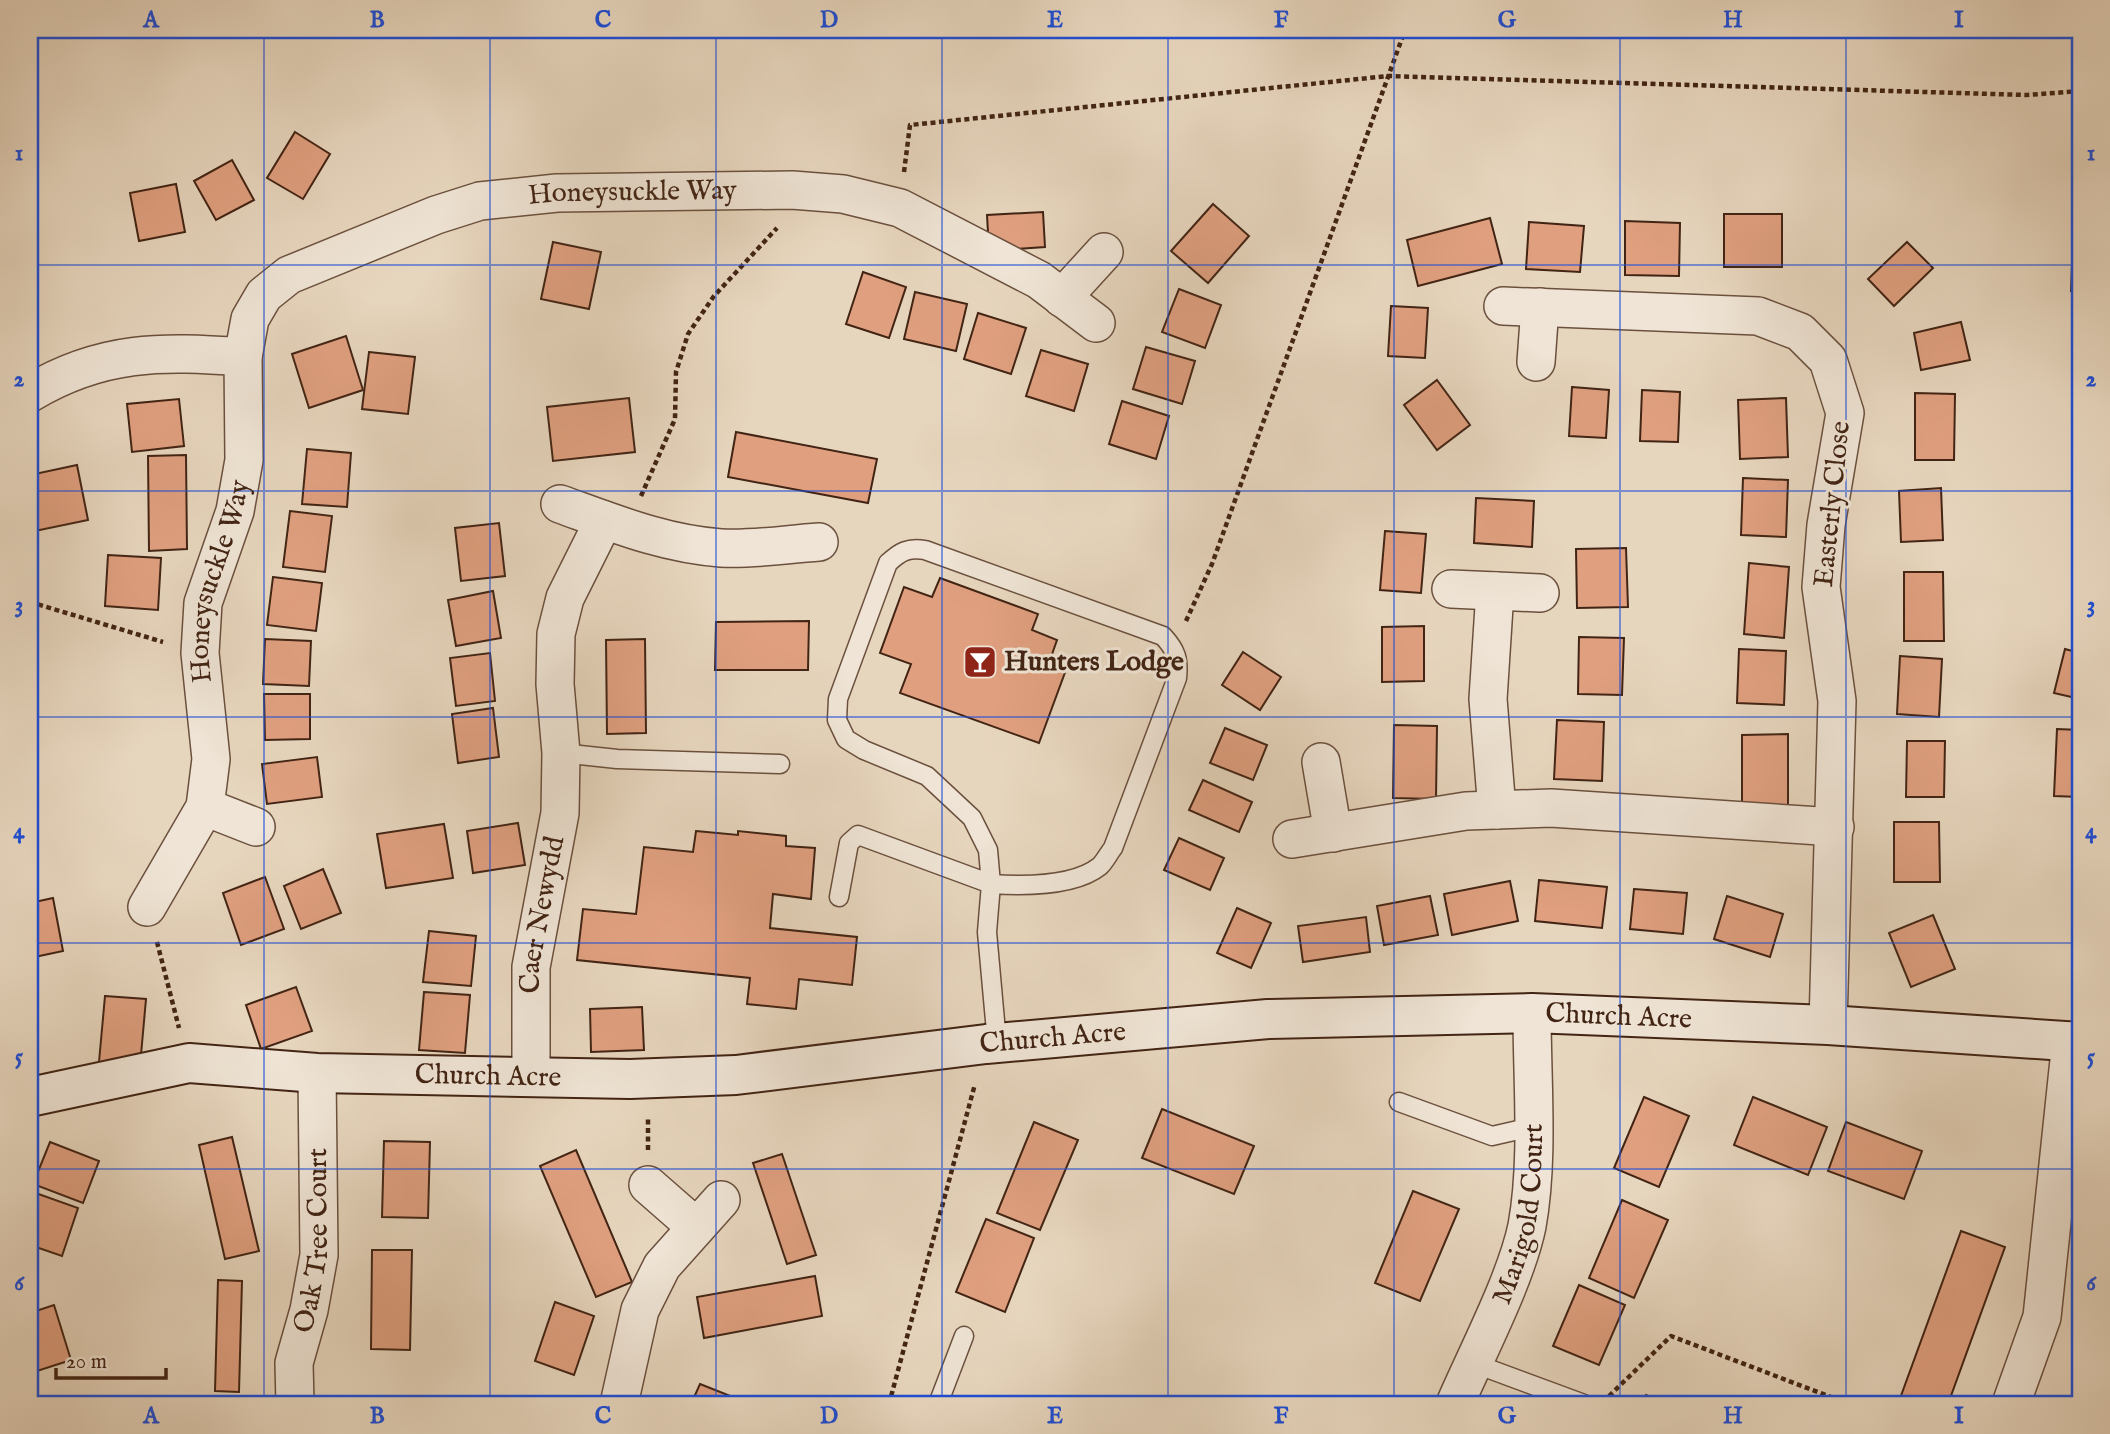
<svg xmlns="http://www.w3.org/2000/svg" width="2110" height="1434" viewBox="0 0 2110 1434" font-family="'IM FELL English',serif">
  <style>
    .building { fill: #e0a080; stroke: #422414; stroke-width: 2 }
    .lines { fill: none; stroke-linecap: round; stroke-linejoin: round }
    .lane-casing { stroke: #6b503e; stroke-width: 21 }
    .street-casing { stroke: #6b503e; stroke-width: 40 }
    .secondary-casing { stroke: #422414; stroke-width: 42 }
    .path { stroke: #422414; stroke-width: 4.5; stroke-dasharray: 5 3.5; stroke-linecap: butt }
    .lane { stroke: #efe4d5; stroke-width: 18 }
    .street { stroke: #efe4d5; stroke-width: 37 }
    .secondary { stroke: #efe4d5; stroke-width: 38 }
    .grid { fill: none; stroke: #1d4ed8; stroke-width: 2; stroke-opacity: 0.55 }
    .labels { text-anchor: middle; dominant-baseline: central; stroke-width: 6; stroke-linejoin: round; paint-order: stroke }
    .street-label { font-size: 28px; fill: #422414; stroke: #efe4d5 }
    .poi-label { font-size: 28px; font-weight: bold; fill: #422414; stroke: #efe4d5; text-anchor: start }
    .neatline { fill: none; stroke: #1d4ed8; stroke-width: 2.5 }
    .grid-label { font-size: 23px; text-anchor: middle; font-weight: bold; fill: #1d4ed8 }
  </style>
  <rect width="100%" height="100%" fill="#e7d6be"/>
  <filter id="stains"><feTurbulence type="fractalNoise" baseFrequency=".00286" numOctaves="4"/><feColorMatrix values="0 0 0 0 .2 0 0 0 0 .09 0 0 0 0 .02 0 0 0 .5 -.17"/></filter>
  <radialGradient id="worn" r=".72"><stop offset=".6" stop-color="#630" stop-opacity="0"/><stop offset="1" stop-color="#630" stop-opacity=".3"/></radialGradient>
  <!-- building -->
  <g class="building">
    <polygon points="295,132 330,154 303,199 267,178"/>
    <polygon points="232,160 254,200 216,220 194,181"/>
    <polygon points="176,184 185,232 139,241 130,193"/>
    <polygon points="2075,184 2080,185 2080,292 2071,291"/>
    <polygon points="1213,204 1249,236 1208,283 1171,251"/>
    <polygon points="1043,212 1045,247 989,251 987,215"/>
    <rect x="1724" y="214" width="58" height="53"/>
    <polygon points="1490,218 1502,264 1418,286 1407,240"/>
    <polygon points="1625,221 1680,223 1679,276 1625,275"/>
    <polygon points="1529,222 1584,226 1580,272 1526,269"/>
    <polygon points="553,242 601,252 589,309 541,299"/>
    <polygon points="1907,242 1933,268 1894,306 1868,279"/>
    <polygon points="863,272 906,287 889,338 846,324"/>
    <polygon points="1179,289 1221,305 1205,348 1162,332"/>
    <polygon points="915,292 967,304 956,351 904,339"/>
    <polygon points="1391,306 1428,308 1425,358 1388,356"/>
    <polygon points="978,313 1026,328 1011,374 964,359"/>
    <polygon points="1961,322 1970,360 1921,370 1914,333"/>
    <polygon points="346,336 363,390 309,408 292,354"/>
    <polygon points="1146,347 1195,361 1182,404 1133,389"/>
    <polygon points="1041,350 1088,364 1074,411 1026,396"/>
    <polygon points="369,352 415,357 408,414 362,409"/>
    <polygon points="1437,380 1470,425 1437,450 1404,405"/>
    <polygon points="1572,387 1609,390 1606,438 1569,436"/>
    <polygon points="1642,390 1680,392 1678,442 1640,441"/>
    <polygon points="1915,393 1955,394 1954,460 1915,460"/>
    <polygon points="629,398 635,452 553,461 547,407"/>
    <polygon points="1786,398 1788,457 1740,459 1738,400"/>
    <polygon points="179,399 184,446 132,452 127,404"/>
    <polygon points="1122,401 1169,416 1156,459 1109,444"/>
    <polygon points="736,432 877,459 868,503 728,477"/>
    <polygon points="307,449 351,453 347,507 302,504"/>
    <polygon points="186,455 187,549 149,551 148,456"/>
    <polygon points="77,465 88,520 30,532 30,475"/>
    <polygon points="1743,478 1788,480 1786,537 1741,535"/>
    <polygon points="1941,488 1943,540 1901,542 1899,491"/>
    <polygon points="1476,498 1534,501 1532,547 1474,543"/>
    <polygon points="290,511 332,516 325,572 283,567"/>
    <polygon points="499,523 505,576 461,581 455,528"/>
    <polygon points="1385,531 1426,534 1421,593 1380,590"/>
    <polygon points="1626,548 1628,607 1577,608 1576,549"/>
    <polygon points="108,555 161,558 158,610 105,606"/>
    <polygon points="1749,563 1789,567 1784,638 1744,634"/>
    <polygon points="1904,572 1943,572 1944,641 1904,641"/>
    <polygon points="273,577 322,583 316,631 267,625"/>
    <polygon points="940,578 1038,614 1032,630 1057,640 1050,660 1067,667 1039,743 900,693 911,664 880,653 904,587 932,597"/>
    <polygon points="493,591 501,638 456,646 448,600"/>
    <polygon points="809,621 808,670 715,670 716,622"/>
    <polygon points="1424,626 1424,681 1382,682 1382,627"/>
    <polygon points="1579,637 1624,638 1622,695 1578,694"/>
    <polygon points="265,639 311,641 309,686 263,684"/>
    <polygon points="645,639 646,733 607,734 606,640"/>
    <polygon points="1739,649 1786,651 1784,705 1737,703"/>
    <polygon points="2065,649 2080,653 2080,699 2054,693"/>
    <polygon points="1243,652 1281,677 1260,710 1222,685"/>
    <polygon points="490,653 495,701 456,706 450,658"/>
    <polygon points="1900,656 1942,659 1939,717 1897,714"/>
    <polygon points="264,694 310,694 310,739 265,740"/>
    <polygon points="493,708 499,757 458,763 452,714"/>
    <polygon points="1557,720 1604,722 1602,781 1554,779"/>
    <polygon points="1394,725 1437,726 1436,799 1393,798"/>
    <polygon points="1225,728 1267,745 1253,780 1210,763"/>
    <polygon points="2057,729 2080,730 2080,797 2054,796"/>
    <polygon points="1788,734 1788,810 1742,810 1742,735"/>
    <polygon points="1907,741 1945,741 1944,797 1906,797"/>
    <polygon points="317,757 322,797 267,804 262,764"/>
    <polygon points="1203,780 1252,802 1239,832 1189,810"/>
    <polygon points="1894,822 1939,822 1940,882 1894,882"/>
    <polygon points="518,823 525,865 473,873 467,831"/>
    <polygon points="444,824 453,878 386,888 377,834"/>
    <polygon points="696,831 738,835 738,831 786,836 786,846 815,848 811,899 773,894 770,928 857,937 852,985 799,979 796,1009 747,1004 750,978 577,960 583,909 636,914 644,847 693,852"/>
    <polygon points="1179,838 1224,858 1210,890 1164,870"/>
    <polygon points="323,869 341,913 301,929 284,886"/>
    <polygon points="265,877 284,929 241,945 223,893"/>
    <polygon points="1539,880 1607,887 1602,928 1535,921"/>
    <polygon points="1510,881 1518,921 1452,935 1444,894"/>
    <polygon points="1634,889 1687,893 1683,934 1630,929"/>
    <polygon points="1430,896 1438,935 1384,945 1377,906"/>
    <polygon points="1727,896 1783,914 1770,957 1714,939"/>
    <polygon points="53,898 63,951 30,958 30,903"/>
    <polygon points="1237,908 1271,923 1251,968 1217,953"/>
    <polygon points="1933,915 1955,969 1911,987 1889,933"/>
    <polygon points="1366,917 1370,952 1303,962 1298,926"/>
    <polygon points="429,931 476,936 471,986 423,982"/>
    <polygon points="296,987 312,1031 261,1049 246,1005"/>
    <polygon points="424,992 470,995 465,1053 419,1050"/>
    <polygon points="105,996 146,999 140,1066 99,1062"/>
    <polygon points="642,1007 644,1050 591,1052 590,1009"/>
    <polygon points="1644,1097 1689,1116 1659,1187 1614,1168"/>
    <polygon points="1753,1097 1827,1127 1808,1175 1734,1145"/>
    <polygon points="1162,1109 1254,1146 1234,1194 1142,1158"/>
    <polygon points="1034,1122 1078,1140 1040,1230 997,1213"/>
    <polygon points="1846,1122 1922,1151 1904,1199 1828,1171"/>
    <polygon points="232,1137 259,1251 225,1259 199,1145"/>
    <polygon points="384,1141 430,1142 428,1218 382,1217"/>
    <polygon points="50,1142 99,1161 83,1203 33,1184"/>
    <polygon points="576,1150 632,1282 596,1297 540,1166"/>
    <polygon points="782,1154 816,1255 787,1264 753,1163"/>
    <polygon points="30,1191 78,1208 62,1256 30,1245"/>
    <polygon points="1413,1191 1459,1209 1420,1301 1375,1283"/>
    <polygon points="1622,1200 1668,1220 1634,1298 1589,1278"/>
    <polygon points="986,1219 1034,1238 1005,1312 956,1292"/>
    <polygon points="1961,1231 2005,1247 1948,1404 1898,1404"/>
    <polygon points="372,1250 412,1250 410,1350 371,1349"/>
    <polygon points="815,1276 822,1316 704,1338 697,1297"/>
    <polygon points="218,1280 242,1281 239,1392 215,1391"/>
    <polygon points="1579,1285 1625,1305 1599,1365 1553,1346"/>
    <polygon points="555,1302 594,1316 574,1375 535,1361"/>
    <polygon points="54,1305 71,1360 37,1371 30,1348 30,1313"/>
    <polygon points="700,1384 738,1399 736,1404 691,1404"/>
    <polygon points="1646,1395 1668,1404 1642,1404"/>
  </g>
  <g class="lines">
    <defs>
      <g id="lane">
        <polyline points="561,753 617,759 780,764"/>
        <path d="M839 897 849 843 858 835 991 884 988 850 972 818 927 776 864 750 846 739 837 720 838 699 888 563C900 552 908 547 925 550L1163 636C1176 650 1179 659 1177 678L1113 848C1109 853 1105 861 1100 866 1074 887 1022 886 991 884L987 932 997 1043"/>
        <polyline points="1399,1102 1492,1136 1532,1127"/>
        <polyline points="1473,1363 1584,1404"/>
        <polyline points="938,1404 964,1336"/>
      </g>
      <g id="street">
        <polyline points="1062,298 1104,252"/>
        <polyline points="1503,306 1758,316 1800,332 1828,360 1845,413 1826,525 1821,587 1837,701 1828,1025"/>
        <polyline points="1536,362 1540,307"/>
        <path d="M30 393C102 350 162 351 243 357"/>
        <path d="M560 504C613 523 664 544 721 548 753 550 787 544 819 542"/>
        <polyline points="1451,589 1540,593"/>
        <polyline points="1495,591 1488,699 1497,810"/>
        <polyline points="1321,762 1333,833"/>
        <polyline points="205,807 256,827"/>
        <polyline points="1292,839 1466,811 1551,808 1835,827"/>
        <path id="s1" d="M147 907 205 807 211 759 200 653 203 603 235 511 244 460 243 357 250 319 264 295 289 275 436 215 480 201 557 193 792 190 843 194 900 208 1039 280 1096 323"/>
        <path id="s2" d="M531 1077V967L560 813 561 753 555 684 556 634 565 598 604 520"/>
        <polyline points="648,1185 696,1227"/>
        <path id="s3" d="M295 1404 294 1363 309 1310 319 1255 317 1073"/>
        <polyline points="619,1404 640,1310 662,1266 721,1200"/>
        <path id="s4" d="M1455 1404C1477 1353 1516 1279 1527 1226 1539 1160 1532 1081 1532 1013"/>
        <polyline points="2011,1404 2042,1317 2071,1041"/>
      </g>
      <g id="secondary">
        <path id="s5" d="M30 1097 189 1063 317 1073 630 1079 736 1075 986 1044 1268 1019 1532 1013 1828 1025 2080 1042"/>
      </g>
    </defs>
    <!-- lane casing -->
    <use href="#lane" class="lane-casing"/>
    <!-- street casing -->
    <use href="#street" class="street-casing"/>
    <!-- secondary casing -->
    <use href="#secondary" class="secondary-casing"/>
    <!-- path -->
    <g class="path">
      <polyline points="904,172 910,125 1388,76 2027,95 2080,91"/>
      <polyline points="641,496 675,419 676,372 688,334 714,296 777,228"/>
      <polyline points="30,602 163,642"/>
      <polyline points="1186,621 1212,564 1405,30"/>
      <polyline points="157,942 179,1028"/>
      <polyline points="648,1150 648,1116"/>
      <polyline points="1609,1396 1671,1336 1849,1404"/>
      <polyline points="889,1404 975,1084"/>
    </g>
    <!-- lane -->
    <use href="#lane" class="lane"/>
    <!-- street -->
    <use href="#street" class="street"/>
    <!-- secondary -->
    <use href="#secondary" class="secondary"/>
  </g>
  <!-- grid -->
  <path class="grid" d="M264 30V1404M490 30V1404M716 30V1404M942 30V1404M1168 30V1404M1394 30V1404M1620 30V1404M1846 30V1404M30 265H2080M30 491H2080M30 717H2080M30 943H2080M30 1169H2080"/>
  <!-- icons -->
  <defs>
    <symbol id="bar-square" viewBox="-11 -11 22 22"><rect x="-9" y="-9" width="18" height="18" rx="4" fill="#8f2418" stroke="#efe4d5"/><path d="M-6-5H6L.8 .8V4.5H3.5V6h-7V4.5H-.8V.8Z" fill="#fff"/></symbol>
  </defs>
  <g fill-rule="evenodd">
    <use href="#bar-square" x="961" y="643" width="38" height="38"/>
  </g>
  <g class="labels">
    <!-- street labels -->
    <g class="street-label">
      <text stroke="none"><textPath href="#s1" startOffset="1029">Honeysuckle Way</textPath></text>
      <text transform="translate(1833 504) rotate(-84)">Easterly Close</text>
      <text stroke="none"><textPath href="#s1" startOffset="345">Honeysuckle Way</textPath></text>
      <text stroke="none"><textPath href="#s2" startOffset="163">Caer Newydd</textPath></text>
      <text stroke="none"><textPath href="#s5" startOffset="1596">Church Acre</textPath></text>
      <text stroke="none"><textPath href="#s5" startOffset="1029">Church Acre</textPath></text>
      <text stroke="none"><textPath href="#s5" startOffset="462">Church Acre</textPath></text>
      <text stroke="none"><textPath href="#s4" startOffset="203">Marigold Court</textPath></text>
      <text stroke="none"><textPath href="#s3" startOffset="166">Oak Tree Court</textPath></text>
    </g>
    <!-- poi labels -->
    <g class="poi-label">
      <text x="1004" y="662">Hunters Lodge</text>
    </g>
  </g>
  <!-- margin -->
  <rect width="2110" height="1434" fill="none" stroke="#e7d6be" stroke-width="77"/>
  <!-- scale -->
  <path d="M56 1368v10h110v-10" fill="none" stroke="#422414" stroke-width="3.5"/>
  <text x="66" y="1368" font-size="21" fill="#422414" stroke="#efe4d5" stroke-width="5" paint-order="stroke">20 m</text>
  <rect x="38" y="38" width="2034" height="1358" class="neatline"/>
  <g class="grid-label">
    <text x="151" y="27">A</text>
    <text x="377" y="27">B</text>
    <text x="603" y="27">C</text>
    <text x="829" y="27">D</text>
    <text x="1055" y="27">E</text>
    <text x="1281" y="27">F</text>
    <text x="1507" y="27">G</text>
    <text x="1733" y="27">H</text>
    <text x="1959" y="27">I</text>
    <text x="19" y="160">1</text>
    <text x="2091" y="160">1</text>
    <text x="19" y="386">2</text>
    <text x="2091" y="386">2</text>
    <text x="19" y="612">3</text>
    <text x="2091" y="612">3</text>
    <text x="19" y="838">4</text>
    <text x="2091" y="838">4</text>
    <text x="19" y="1064">5</text>
    <text x="2091" y="1064">5</text>
    <text x="19" y="1290">6</text>
    <text x="2091" y="1290">6</text>
    <text x="151" y="1423">A</text>
    <text x="377" y="1423">B</text>
    <text x="603" y="1423">C</text>
    <text x="829" y="1423">D</text>
    <text x="1055" y="1423">E</text>
    <text x="1281" y="1423">F</text>
    <text x="1507" y="1423">G</text>
    <text x="1733" y="1423">H</text>
    <text x="1959" y="1423">I</text>
  </g>
  <rect width="100%" height="100%" filter="url(#stains)"/>
  <rect width="100%" height="100%" fill="url(#worn)"/>
</svg>
